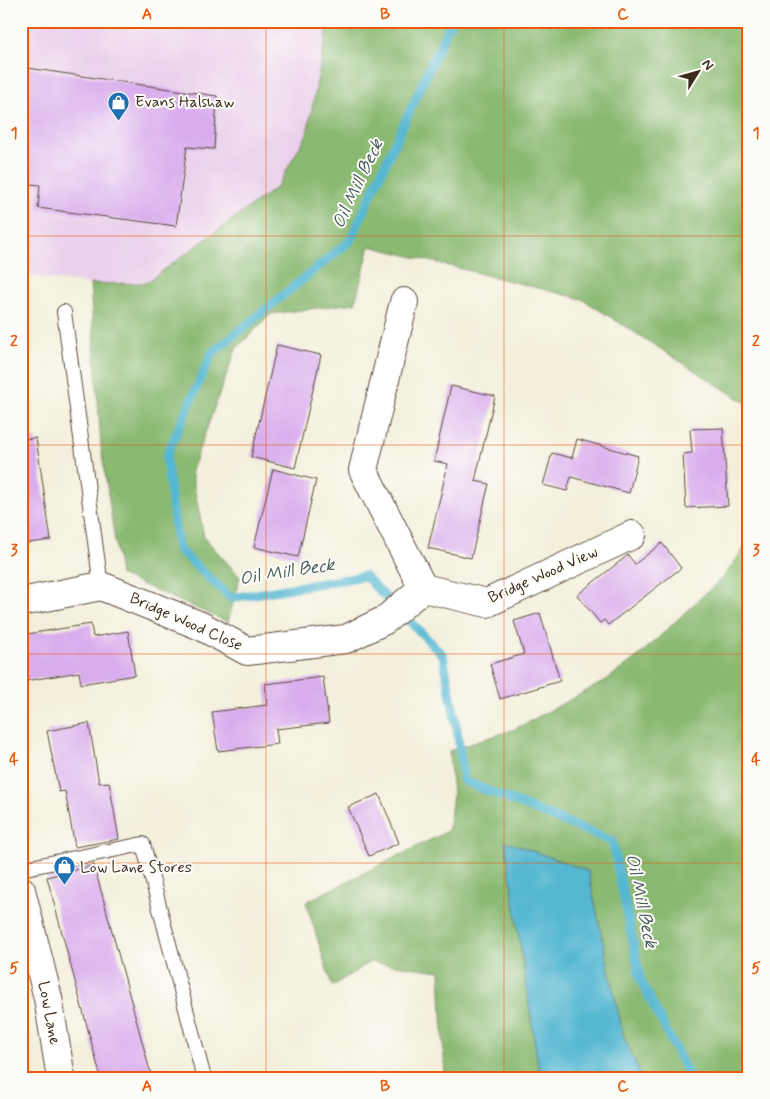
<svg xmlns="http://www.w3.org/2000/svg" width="770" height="1099" viewBox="0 0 770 1099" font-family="Mynerve,sans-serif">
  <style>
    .built { fill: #ebd1eb }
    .forest { fill: #8ab972; stroke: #627248 }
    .water { fill: #54b7d2; stroke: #487078 }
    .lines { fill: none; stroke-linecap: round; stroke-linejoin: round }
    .stream { stroke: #54b7d2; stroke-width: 9 }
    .building { fill: #d9aded }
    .service-casing { stroke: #57483a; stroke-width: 16 }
    .minor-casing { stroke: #57483a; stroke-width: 30 }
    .tertiary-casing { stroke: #57483a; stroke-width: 30 }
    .service { stroke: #fff; stroke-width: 14 }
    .minor { stroke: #fff; stroke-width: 28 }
    .tertiary { stroke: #fff; stroke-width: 28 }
    .grid { fill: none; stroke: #e8590c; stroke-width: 1; stroke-opacity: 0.55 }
    .labels { text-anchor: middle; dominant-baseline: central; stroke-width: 4; stroke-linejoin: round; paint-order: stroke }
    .poi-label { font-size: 16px; fill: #3b2a1e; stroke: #fdfcf7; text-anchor: start }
    .street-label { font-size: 16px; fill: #3b2a1e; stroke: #fdfcf7 }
    .water-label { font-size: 18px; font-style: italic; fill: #445b5d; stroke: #fdfcf7 }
    .neatline { fill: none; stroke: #e8590c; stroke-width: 2 }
    .grid-label { font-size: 16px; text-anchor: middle; font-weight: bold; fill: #e8590c }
  </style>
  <rect width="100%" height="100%" fill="#fdfcf7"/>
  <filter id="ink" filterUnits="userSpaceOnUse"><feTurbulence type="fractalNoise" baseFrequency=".02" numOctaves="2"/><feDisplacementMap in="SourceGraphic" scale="10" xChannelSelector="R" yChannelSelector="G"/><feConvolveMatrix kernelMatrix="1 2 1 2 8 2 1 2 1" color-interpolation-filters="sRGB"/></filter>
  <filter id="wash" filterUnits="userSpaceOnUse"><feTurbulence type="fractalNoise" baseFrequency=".0096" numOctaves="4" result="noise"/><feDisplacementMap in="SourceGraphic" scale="20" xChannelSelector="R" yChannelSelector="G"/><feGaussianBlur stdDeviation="1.12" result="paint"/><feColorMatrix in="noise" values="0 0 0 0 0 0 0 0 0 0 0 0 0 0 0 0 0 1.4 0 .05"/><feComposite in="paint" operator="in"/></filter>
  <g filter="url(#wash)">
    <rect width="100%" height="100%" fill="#f3efdb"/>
    <!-- built -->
    <polygon class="built" points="21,21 329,21 307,134 277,187 146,283 90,284 21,275"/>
    <!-- forest -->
    <g class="forest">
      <polygon points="329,21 749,21 749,405 582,299 370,246 355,303 271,314 236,349 191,471 204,537 240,577 228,622 120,575 101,446 90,284 146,283 277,187 307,134"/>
      <polygon points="749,541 749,1078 642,1078 623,1035 588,871 505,841 540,1078 445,1078 440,971 370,962 332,986 306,902 448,831 453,795 449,751 515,729 605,681 641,654 726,574"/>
    </g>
    <!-- water -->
    <polygon class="water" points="505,841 588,871 623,1035 642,1078 540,1078"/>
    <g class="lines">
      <!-- stream -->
      <polyline class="stream" points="451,21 350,241 212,353 166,457 178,549 231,598 365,576 443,655 457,730 464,781 612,841 641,981 690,1078"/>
    </g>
    <g id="blocks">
      <!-- building -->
      <g class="building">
        <polygon points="21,67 217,96 214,149 187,147 176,226 38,208 40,185 21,183"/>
        <polygon points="277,345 321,355 295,468 251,457"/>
        <polygon points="451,386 495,396 475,481 489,484 471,558 428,548 448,464 434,461"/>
        <polygon points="723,428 728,506 686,508 683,454 692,453 690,429"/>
        <polygon points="36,438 51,540 21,544 21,439"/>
        <polygon points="577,439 638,456 629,493 571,477 567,491 543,485 552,453 572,458"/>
        <polygon points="273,469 316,480 298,557 254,547"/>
        <polygon points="662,543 681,568 608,625 604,620 600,623 577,595 628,555 635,564"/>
        <polygon points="540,613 560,681 500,699 490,664 524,654 514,621"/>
        <polygon points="91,624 93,637 128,631 135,675 81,684 79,672 25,681 21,660 21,635"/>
        <polygon points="323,677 329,723 276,729 278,744 218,751 212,712 267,705 265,684"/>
        <polygon points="89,723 99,783 109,782 119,839 75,847 65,791 59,792 47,731"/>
        <polygon points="379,794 399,843 369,856 348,807"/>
        <polygon points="94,865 152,1078 101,1078 47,877"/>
      </g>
    </g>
  </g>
  <g filter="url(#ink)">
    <use href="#blocks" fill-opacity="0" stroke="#57483a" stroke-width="1"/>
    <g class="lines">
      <defs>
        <g id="service">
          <polyline points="64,312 101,586"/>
          <polyline points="21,869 143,844 204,1078"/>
        </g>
        <g id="minor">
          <polyline points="404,302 363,470 423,588"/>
          <polyline points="423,588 487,603 632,535"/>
          <polyline points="21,602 101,586 201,626 247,651 346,639 385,620 423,588"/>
        </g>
        <polyline id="tertiary" points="21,890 48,998 61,1078"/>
      </defs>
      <!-- service casing -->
      <use href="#service" class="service-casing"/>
      <!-- minor casing -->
      <use href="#minor" class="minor-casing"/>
      <!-- tertiary casing -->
      <use href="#tertiary" class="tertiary-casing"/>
      <!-- service -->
      <use href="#service" class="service"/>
      <!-- minor -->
      <use href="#minor" class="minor"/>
      <!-- tertiary -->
      <use href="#tertiary" class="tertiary"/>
    </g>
  </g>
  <!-- grid -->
  <path class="grid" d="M266 21V1078M504 21V1078M21 236H749M21 445H749M21 654H749M21 863H749"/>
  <!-- icons -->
  <defs>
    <symbol id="shop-pin" viewBox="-11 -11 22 30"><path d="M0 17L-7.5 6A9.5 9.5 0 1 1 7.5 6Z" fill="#1f6fb2" stroke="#fdfcf7"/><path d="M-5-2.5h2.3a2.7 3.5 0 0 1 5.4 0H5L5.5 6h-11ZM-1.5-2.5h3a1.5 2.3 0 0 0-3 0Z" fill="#fff"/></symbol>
  </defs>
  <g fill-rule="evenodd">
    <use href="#shop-pin" x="106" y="90" width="25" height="34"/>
    <use href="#shop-pin" x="52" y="854" width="25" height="34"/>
  </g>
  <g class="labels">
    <!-- poi labels -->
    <g class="poi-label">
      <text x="135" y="102">Evans Halshaw</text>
      <text x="80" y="867">Low Lane Stores</text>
    </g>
    <!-- street labels -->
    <g class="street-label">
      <text transform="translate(543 575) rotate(-24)">Bridge Wood View</text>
      <text transform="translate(186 622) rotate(24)">Bridge Wood Close</text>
      <text transform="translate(49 1013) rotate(79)">Low Lane</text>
    </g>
    <!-- water labels -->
    <g class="water-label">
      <text transform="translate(358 184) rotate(-65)">Oil Mill Beck</text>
      <text transform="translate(287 572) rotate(-9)">Oil Mill Beck</text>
      <text transform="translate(641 901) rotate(78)">Oil Mill Beck</text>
    </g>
  </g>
  <!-- margin -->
  <rect width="770" height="1099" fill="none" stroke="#fdfcf7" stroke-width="55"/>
  <!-- north arrow -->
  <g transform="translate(698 72) rotate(53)" stroke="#fdfcf7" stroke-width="4" paint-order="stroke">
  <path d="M0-4L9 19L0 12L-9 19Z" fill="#3b2a1e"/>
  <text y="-8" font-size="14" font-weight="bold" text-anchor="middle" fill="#3b2a1e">N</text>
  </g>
  <rect x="28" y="28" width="714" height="1044" class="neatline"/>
  <g class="grid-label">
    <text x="147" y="19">A</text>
    <text x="385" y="19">B</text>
    <text x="623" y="19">C</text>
    <text x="14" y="138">1</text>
    <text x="756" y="138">1</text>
    <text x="14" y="346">2</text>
    <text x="756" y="346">2</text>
    <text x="14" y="555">3</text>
    <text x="756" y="555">3</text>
    <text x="14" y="764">4</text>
    <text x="756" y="764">4</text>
    <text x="14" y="973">5</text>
    <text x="756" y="973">5</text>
    <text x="147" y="1091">A</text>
    <text x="385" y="1091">B</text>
    <text x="623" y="1091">C</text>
  </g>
</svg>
